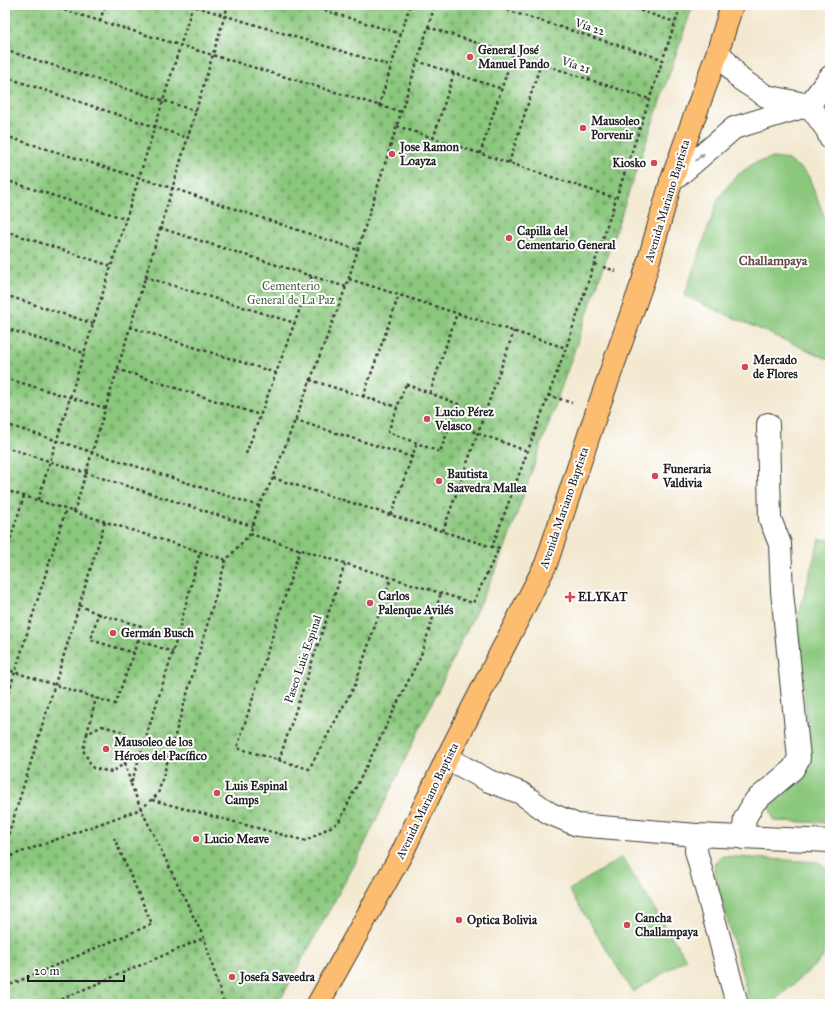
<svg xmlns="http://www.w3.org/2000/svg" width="835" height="1009" viewBox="0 0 835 1009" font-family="'IM FELL Great Primer',serif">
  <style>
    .cemetery { fill: url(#cemetery-stones); stroke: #54724d }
    .green { fill: #8bc87e; stroke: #54724d }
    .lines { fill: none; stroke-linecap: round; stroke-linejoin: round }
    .minor-casing { stroke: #3c3b37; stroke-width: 24 }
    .major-casing { stroke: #3c3b37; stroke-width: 24 }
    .path { stroke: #3c3b37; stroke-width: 2.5; stroke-dasharray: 3 3; stroke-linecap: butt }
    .minor { stroke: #fff; stroke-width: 22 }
    .major { stroke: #fcbd6f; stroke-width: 22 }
    .oneway { fill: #999 }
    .poi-dot { fill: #d1495b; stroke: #fff; stroke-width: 1.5 }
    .labels { text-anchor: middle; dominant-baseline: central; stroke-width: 4; stroke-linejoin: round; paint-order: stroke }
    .street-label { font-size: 12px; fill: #1c1c1c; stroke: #fff }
    .poi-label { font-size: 12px; font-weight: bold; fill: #1c1c1c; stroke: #fff; text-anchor: start }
    .park-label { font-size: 12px; fill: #486143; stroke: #fff }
    .neighbourhood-label { font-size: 13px; font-weight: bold; fill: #664c49; stroke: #fff }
  </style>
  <defs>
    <pattern id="cemetery-stones" width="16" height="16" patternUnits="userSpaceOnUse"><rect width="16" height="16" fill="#8bc87e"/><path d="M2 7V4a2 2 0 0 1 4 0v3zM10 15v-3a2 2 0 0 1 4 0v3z" fill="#77ab6c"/></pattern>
  </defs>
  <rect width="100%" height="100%" fill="#fff"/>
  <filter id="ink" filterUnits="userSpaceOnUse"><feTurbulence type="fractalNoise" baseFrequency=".025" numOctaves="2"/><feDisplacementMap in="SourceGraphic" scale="8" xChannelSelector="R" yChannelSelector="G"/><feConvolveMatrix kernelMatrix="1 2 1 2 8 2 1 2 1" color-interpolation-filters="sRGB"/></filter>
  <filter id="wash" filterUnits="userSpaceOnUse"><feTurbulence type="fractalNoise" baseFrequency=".012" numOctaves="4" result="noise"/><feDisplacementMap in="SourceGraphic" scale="16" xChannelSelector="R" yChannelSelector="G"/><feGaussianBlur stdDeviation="0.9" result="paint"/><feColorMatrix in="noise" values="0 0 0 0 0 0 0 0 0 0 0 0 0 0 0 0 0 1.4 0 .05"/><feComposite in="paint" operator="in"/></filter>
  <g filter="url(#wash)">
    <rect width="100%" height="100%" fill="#f3e9d1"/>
    <!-- cemetery -->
    <polygon class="cemetery" points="5,5 693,5 590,306 501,559 357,860 278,1004 5,1004"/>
    <!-- green -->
    <g class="green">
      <polygon points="771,158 786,159 799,167 808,175 830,231 830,360 684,296 719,197 736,176 754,163"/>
      <polygon points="819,539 830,540 830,823 774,821 769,807 779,788 801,770 810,748 796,624"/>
      <path d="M722 856 818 862C825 866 829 869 830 877L823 958 771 1004H750L714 870 715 862Z"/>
      <polygon points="622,857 686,959 633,992 569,890"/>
    </g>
  </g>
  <g filter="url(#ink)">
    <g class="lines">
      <defs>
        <g id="minor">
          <polyline points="718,51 740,79 766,96 809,105 827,130 830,138"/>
          <polyline points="671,182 734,128 809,105 830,77"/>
          <polyline points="447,758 489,781 521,793 549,813 577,825 697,835 830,841"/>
          <polyline points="697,835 696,851 737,1004"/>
          <polyline points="743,838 745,818 755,801 793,769 799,758 782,592 780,544 770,519 768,424"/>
        </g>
        <polyline id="major" points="318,1004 402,853 447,758 546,564 597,411 643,281 671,182 718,51 732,5"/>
      </defs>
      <!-- minor casing -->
      <use href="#minor" class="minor-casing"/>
      <!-- major casing -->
      <use href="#major" class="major-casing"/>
      <!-- path -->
      <g class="path">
        <polyline points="47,5 401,112"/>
        <polyline points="190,5 391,66"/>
        <polyline points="307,5 401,34"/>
        <polyline points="490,5 662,59"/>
        <polyline points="623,5 675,22"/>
        <polyline points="100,21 105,5"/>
        <polyline points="428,27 649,99"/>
        <polyline points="5,50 196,111"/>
        <polyline points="417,61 502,89"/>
        <polyline points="5,77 188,138"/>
        <polyline points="379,106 410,5"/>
        <polyline points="397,126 615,198"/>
        <polyline points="5,136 172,188 358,250"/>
        <polyline points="433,139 454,73"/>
        <polyline points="480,154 513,54"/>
        <polyline points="509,163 541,63"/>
        <polyline points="5,180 126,219"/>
        <polyline points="160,228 346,287"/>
        <polyline points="5,231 111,266"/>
        <polyline points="594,264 599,265"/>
        <polyline points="603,267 616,271"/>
        <polyline points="145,277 295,323"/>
        <polyline points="349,279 566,348"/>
        <polyline points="5,295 94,324"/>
        <polyline points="130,327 276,373"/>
        <polyline points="5,328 84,353"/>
        <polyline points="117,369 260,415"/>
        <polyline points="5,378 105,408"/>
        <polyline points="310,380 397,407"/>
        <polygon points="406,384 458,404 440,452 388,432"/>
        <polyline points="430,393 457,313"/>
        <polyline points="548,395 572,403"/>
        <polyline points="363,397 399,295"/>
        <polyline points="295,420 412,457"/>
        <polyline points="450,423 527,451"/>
        <polyline points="5,424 259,506"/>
        <polyline points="5,447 252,526"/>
        <polyline points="246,454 312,276"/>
        <polyline points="273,478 492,547 566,348 681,5"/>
        <polyline points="5,490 226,560"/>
        <polyline points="38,500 193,5"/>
        <polyline points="74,512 228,5"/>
        <polyline points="391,515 417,443"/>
        <polyline points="443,531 514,331"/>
        <polyline points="250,534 473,603 499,548 492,546"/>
        <polyline points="300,549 237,748 309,769 355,685 391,578"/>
        <polyline points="5,556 24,496"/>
        <polyline points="79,605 98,614"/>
        <polygon points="98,614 141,626 134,653 91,640"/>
        <polyline points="137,640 173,652"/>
        <polyline points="5,669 115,704 134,653"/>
        <polyline points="5,704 66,509"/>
        <polygon points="102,726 124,732 130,746 125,763 112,772 93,768 83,750 87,734"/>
        <polyline points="87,734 96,698"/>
        <polyline points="279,760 345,564"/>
        <polyline points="125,763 131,784 173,652 200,552"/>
        <polyline points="131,784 141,809 204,938 224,1004"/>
        <polyline points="152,800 306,841 339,822 421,655 441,593"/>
        <polyline points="5,846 105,522"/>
        <polyline points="5,858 141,809 158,794 226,560 250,534 259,506 273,478 346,287 435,5"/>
        <polyline points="5,987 152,924 114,838"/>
        <polyline points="50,1004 204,938"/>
      </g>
      <!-- minor -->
      <use href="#minor" class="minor"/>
      <!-- major -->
      <use href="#major" class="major"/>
    </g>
    <!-- one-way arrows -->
    <defs><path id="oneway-solid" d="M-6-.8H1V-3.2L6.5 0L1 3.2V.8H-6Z"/></defs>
    <use class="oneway" href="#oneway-solid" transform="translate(700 157) rotate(-41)"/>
  </g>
  <!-- markers -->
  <g class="poi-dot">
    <circle cx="470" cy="57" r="4"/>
    <circle cx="583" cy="128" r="4"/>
    <circle cx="392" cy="154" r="4"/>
    <circle cx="654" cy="163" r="4"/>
    <circle cx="509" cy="238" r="4"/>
    <circle cx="745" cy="367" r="4"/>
    <circle cx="427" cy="419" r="4"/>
    <circle cx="655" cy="476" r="4"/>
    <circle cx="439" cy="481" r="4"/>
    <path d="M568 591h4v4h4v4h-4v4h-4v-4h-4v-4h4z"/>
    <circle cx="370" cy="603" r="4"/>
    <circle cx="113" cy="633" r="4"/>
    <circle cx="106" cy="749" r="4"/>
    <circle cx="217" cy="793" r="4"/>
    <circle cx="196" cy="839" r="4"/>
    <circle cx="459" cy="920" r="4"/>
    <circle cx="627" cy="925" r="4"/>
    <circle cx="232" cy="977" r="4"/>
  </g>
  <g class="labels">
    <!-- street labels -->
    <g class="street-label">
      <text transform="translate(590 27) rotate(18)">Vía 22</text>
      <text transform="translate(576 65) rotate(18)">Vía 21</text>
      <text transform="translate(667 201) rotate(-73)">Avenida Mariano Baptista</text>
      <text transform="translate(564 508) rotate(-71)">Avenida Mariano Baptista</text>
      <text transform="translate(303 659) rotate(-71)">Paseo Luis Espinal</text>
      <text transform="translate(427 801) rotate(-64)">Avenida Mariano Baptista</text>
    </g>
    <!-- poi labels -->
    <g class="poi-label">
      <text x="478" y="50">General José<tspan x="478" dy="14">Manuel Pando</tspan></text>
      <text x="591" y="121">Mausoleo<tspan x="591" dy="14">Porvenir</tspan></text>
      <text x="400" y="147">Jose Ramon<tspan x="400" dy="14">Loayza</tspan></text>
      <text x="646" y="163" text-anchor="end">Kiosko</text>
      <text x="517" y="231">Capilla del<tspan x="517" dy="14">Cementario General</tspan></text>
      <text x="753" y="360">Mercado<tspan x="753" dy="14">de Flores</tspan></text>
      <text x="435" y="412">Lucio Pérez<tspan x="435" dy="14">Velasco</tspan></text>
      <text x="663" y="469">Funeraria<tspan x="663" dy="14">Valdivia</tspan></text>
      <text x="447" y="474">Bautista<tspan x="447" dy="14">Saavedra Mallea</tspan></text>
      <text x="378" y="596">Carlos<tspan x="378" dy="14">Palenque Avilés</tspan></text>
      <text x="578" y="597">ELYKAT</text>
      <text x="121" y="633">Germán Busch</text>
      <text x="114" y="742">Mausoleo de los<tspan x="114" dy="14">Héroes del Pacífico</tspan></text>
      <text x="225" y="786">Luis Espinal<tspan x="225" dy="14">Camps</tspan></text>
      <text x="204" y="839">Lucio Meave</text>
      <text x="635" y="918">Cancha<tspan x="635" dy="14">Challampaya</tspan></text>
      <text x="467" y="920">Optica Bolivia</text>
      <text x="240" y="977">Josefa Saveedra</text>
    </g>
    <!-- park labels -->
    <g class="park-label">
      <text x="291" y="286">Cementerio<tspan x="291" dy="14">General de La Paz</tspan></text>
    </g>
    <!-- neighbourhood labels -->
    <g class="neighbourhood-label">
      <text x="773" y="261">Challampaya</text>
    </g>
  </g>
  <!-- margin -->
  <rect width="835" height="1009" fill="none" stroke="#fff" stroke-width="20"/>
  <!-- scale -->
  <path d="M28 975v6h96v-6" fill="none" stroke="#1c1c1c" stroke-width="2"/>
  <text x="34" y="975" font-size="12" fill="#1c1c1c" stroke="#ffffff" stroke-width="3" paint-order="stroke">20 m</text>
</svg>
